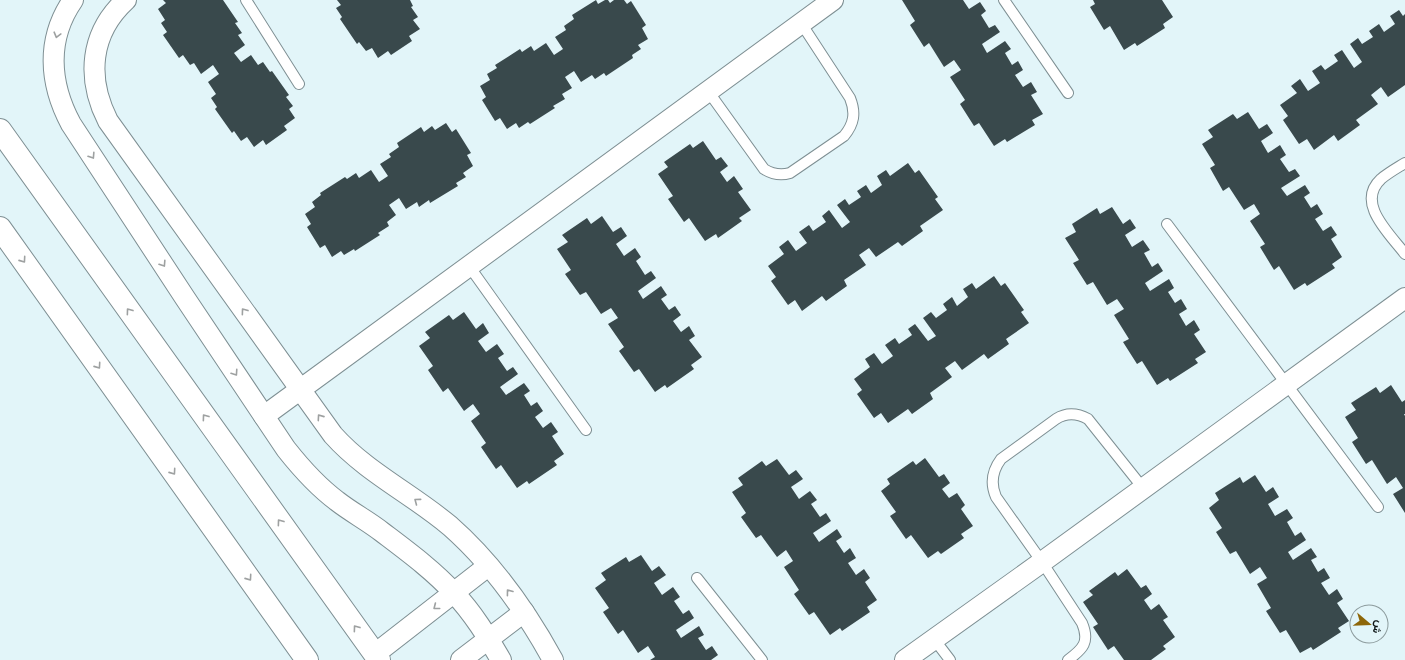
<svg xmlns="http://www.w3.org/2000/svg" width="1405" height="660" viewBox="0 0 1405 660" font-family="'Open Sans',Vazirmatn,sans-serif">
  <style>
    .building { fill: #39494c }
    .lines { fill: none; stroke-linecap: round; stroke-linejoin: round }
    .lane-casing { stroke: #7e8f93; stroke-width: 12 }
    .street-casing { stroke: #7e8f93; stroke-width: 22 }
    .secondary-casing { stroke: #7e8f93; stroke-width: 24 }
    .lane { stroke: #fff; stroke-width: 10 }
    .street { stroke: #fff; stroke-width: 20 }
    .secondary { stroke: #fff; stroke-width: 22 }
    .oneway { stroke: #9ea1a1 }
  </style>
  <rect width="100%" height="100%" fill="#e2f5f9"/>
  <!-- building -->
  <g class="building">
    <polygon points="163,0 223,0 238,22 235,23 242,33 238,35 245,45 234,53 241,62 251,55 258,65 263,62 270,72 272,71 289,95 286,97 293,106 289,109 295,118 284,126 287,130 266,145 263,140 254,147 247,137 241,141 234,131 232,133 215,109 217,107 211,98 216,94 208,82 219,74 213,65 201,74 194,63 190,65 183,55 179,58 163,35 167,32 161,23 165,20 158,9 166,3"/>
    <polygon points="337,0 410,0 413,6 411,7 418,17 413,20 420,29 409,36 412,41 391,55 388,51 378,58 372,48 366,51 359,42 357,44 340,19 342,17 336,8 341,5"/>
    <polygon points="596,0 598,4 605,0 608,0 610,3 614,0 624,0 627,4 631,1 646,25 642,28 648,39 638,45 641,49 632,55 633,58 606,76 604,73 595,79 592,75 581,82 574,71 565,77 572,88 562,94 565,99 553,106 555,108 530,124 528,122 519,128 516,123 507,129 500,118 495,121 482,100 486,97 480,86 490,80 487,74 497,68 495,65 520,49 522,52 531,46 534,51 546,43 554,55 563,49 555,37 566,30 564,26 574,19 572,15"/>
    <polygon points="902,0 963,0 969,9 980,2 986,11 981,15 989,28 995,25 1000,32 982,44 987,53 1005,41 1011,49 1005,53 1012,65 1018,61 1023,70 1015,75 1023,87 1031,82 1037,92 1031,95 1043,114 1032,120 1035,125 1007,142 1005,139 994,146 979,123 974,126 960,104 965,100 950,77 961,70 954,60 944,67 929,43 924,47 910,25 915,21"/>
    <polygon points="1093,0 1162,0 1173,17 1163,24 1165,28 1137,46 1135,43 1124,50 1110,26 1104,30 1090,7 1095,4"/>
    <polygon points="1399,10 1403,16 1405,14 1405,85 1388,97 1381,87 1371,95 1378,104 1356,120 1360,125 1338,141 1334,135 1314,150 1307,139 1299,144 1283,120 1288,116 1280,105 1297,93 1291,86 1300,79 1308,91 1320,83 1312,71 1321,65 1325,70 1338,61 1334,55 1342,50 1354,68 1362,62 1350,44 1358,38 1362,44 1373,37 1369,31 1379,24 1384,32 1395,24 1390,16"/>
    <polygon points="1248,112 1259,129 1267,124 1273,133 1261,141 1268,153 1280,145 1286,155 1280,159 1289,172 1295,169 1300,176 1281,188 1287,196 1305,185 1310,193 1304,197 1311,208 1317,204 1323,214 1315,219 1323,231 1331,226 1337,235 1331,239 1342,257 1332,264 1335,268 1307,286 1305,283 1294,290 1279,266 1274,270 1260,247 1265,244 1250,221 1260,214 1254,204 1244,210 1229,187 1223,191 1210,168 1215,165 1202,144 1213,137 1208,130 1233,114 1237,119"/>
    <polygon points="446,123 452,132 456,129 471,153 467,155 473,166 463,173 466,177 456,183 458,186 430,203 429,200 419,207 417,202 406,209 399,198 389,205 396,215 387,222 389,226 378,233 380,235 355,251 354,249 344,255 341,251 332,257 325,245 320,248 307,227 311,224 305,214 315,207 312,202 321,195 320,193 345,177 347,179 356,173 359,178 371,170 379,182 388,176 380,164 391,157 389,154 399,147 397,143 421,127 424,132 432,126 435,130"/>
    <polygon points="703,141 716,160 721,157 728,166 720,172 727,182 734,176 743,189 738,192 751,210 739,218 742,221 718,238 716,234 705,241 689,218 684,222 668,199 673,196 658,174 668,167 664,162 690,144 693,148"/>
    <polygon points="908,163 915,173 919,170 938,197 935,199 943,210 920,226 923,231 902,246 898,242 876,257 869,248 859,255 866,265 844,280 847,286 826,301 822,296 802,311 795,300 788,305 771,281 776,277 768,266 784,254 779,247 788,240 796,251 807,243 799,232 809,225 813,231 826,222 822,216 829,210 842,228 850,222 837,205 845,199 849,205 861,197 857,191 866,185 871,193 882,185 877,176 886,170 890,176"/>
    <polygon points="1112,207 1123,224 1130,219 1136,228 1125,235 1132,247 1143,240 1150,250 1144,253 1152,267 1158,263 1163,271 1145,283 1150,291 1169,279 1174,288 1168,292 1175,303 1181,299 1187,309 1179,314 1186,326 1194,320 1200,330 1194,334 1206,352 1195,359 1198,363 1170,381 1168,378 1157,385 1142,361 1137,364 1123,342 1129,339 1114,315 1124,309 1117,299 1107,305 1093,282 1087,285 1073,263 1079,260 1065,238 1076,232 1072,224 1097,208 1100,214"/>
    <polygon points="602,216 613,232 621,227 627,236 616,244 624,256 635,248 641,257 636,261 645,275 651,271 656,278 638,291 643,299 661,286 667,295 661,299 669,310 675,306 681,315 673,321 681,332 689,326 695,336 689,340 702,357 691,365 694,369 667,388 665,385 655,392 639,369 634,372 619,351 624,347 608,324 618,318 611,308 601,314 586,292 580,295 565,274 571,270 557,249 568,242 562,235 587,218 591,224"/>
    <polygon points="994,276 1001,286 1005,283 1024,310 1021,312 1029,323 1006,339 1009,344 988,359 984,354 962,370 955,361 945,368 952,377 930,393 933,399 912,414 908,409 888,423 881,413 874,418 857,394 862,390 854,379 870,367 865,359 874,353 882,364 893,356 885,345 895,338 899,344 912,335 908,329 915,324 928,341 936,336 923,318 931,312 936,318 947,310 943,304 952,297 957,306 968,297 963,289 972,283 976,289"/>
    <polygon points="464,312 476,329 483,323 489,333 478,341 486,352 497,344 504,354 498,358 507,371 513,367 518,374 500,387 506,395 524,383 530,391 524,395 531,406 537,402 543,411 535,417 543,428 551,422 558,432 552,436 564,454 554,461 557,465 529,484 527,481 517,488 501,465 496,469 481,447 486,443 471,421 480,414 473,404 464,411 448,388 443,392 428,370 433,366 419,346 430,338 425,332 449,315 453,320"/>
    <polygon points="1391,385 1402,402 1405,400 1405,414 1404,414 1405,416 1405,513 1393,494 1403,488 1396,477 1387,484 1372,460 1366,464 1352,442 1358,438 1345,417 1356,410 1351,403 1376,387 1380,393"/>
    <polygon points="925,458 939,477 944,474 950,483 942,489 949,498 957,493 965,505 961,509 973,526 961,534 964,538 941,554 938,551 928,558 911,535 906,539 890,516 896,512 881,491 890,484 887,479 913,461 916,465"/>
    <polygon points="777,459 789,475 796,470 803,479 791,487 799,499 810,491 817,500 811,504 820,517 826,513 831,521 813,533 819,542 837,529 842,537 836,541 844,553 850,548 856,558 848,563 856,575 864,569 870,578 865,582 877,600 867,607 870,612 842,631 840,628 830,635 814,612 809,615 794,594 799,590 784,567 793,561 786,550 777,557 761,535 756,538 741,517 746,513 732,492 743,485 738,478 762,461 766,466"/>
    <polygon points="1255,475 1266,492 1273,487 1279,497 1268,504 1275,516 1287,509 1293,518 1287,522 1295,536 1301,532 1306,540 1288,552 1293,560 1311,548 1317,557 1311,560 1318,572 1324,568 1330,578 1321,583 1329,595 1337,589 1343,599 1337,603 1349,621 1338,628 1341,632 1313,650 1311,647 1300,653 1286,630 1280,633 1266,611 1271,608 1257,584 1267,578 1260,567 1250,574 1236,551 1230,554 1216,532 1222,528 1209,508 1219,500 1215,493 1240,477 1243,483"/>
    <polygon points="641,555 652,571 659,566 666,575 654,583 662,595 673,587 680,597 674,601 683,614 689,610 694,618 676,630 681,638 699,626 704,635 698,638 706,650 712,646 718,655 711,660 650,660 655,657 648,646 638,653 623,630 618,634 603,612 609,608 595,588 606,580 601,573 626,557 629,562"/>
    <polygon points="1127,569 1141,588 1146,585 1152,594 1144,600 1151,610 1159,604 1168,617 1163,620 1175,637 1163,646 1166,649 1151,660 1124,660 1114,646 1108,650 1093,627 1098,624 1083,602 1093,595 1089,591 1115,572 1118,576"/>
  </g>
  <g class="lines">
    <defs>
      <g id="lane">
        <polyline points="246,0 299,84"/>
        <polyline points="1004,0 1068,93"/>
        <path d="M708 91 764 169C772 174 780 176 790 173L844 136C854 124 856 113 850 98L801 23"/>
        <path d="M1405 163C1397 168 1388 173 1381 179 1355 203 1390 234 1405 254"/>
        <polyline points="1167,224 1378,507"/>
        <polyline points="469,266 586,430"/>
        <polyline points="697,578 762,660"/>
        <polyline points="934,639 950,660"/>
        <path d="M1068 660C1083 649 1090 642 1082 623L1042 562 996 497C990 483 992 471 1001 459L1056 419C1067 412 1077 413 1088 419L1143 488"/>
      </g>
      <g id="street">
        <path d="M73 0C46 39 49 83 71 124L185 298 286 449C301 468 317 486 337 501 351 512 368 521 382 532 407 551 433 570 454 593 473 613 487 636 501 660"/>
        <path d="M126 0C90 33 86 78 108 121L333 435C366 472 412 494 450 526 492 563 526 611 553 660"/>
        <polyline points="264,416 833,0"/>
        <polyline points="375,654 488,566"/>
        <polyline points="461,660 524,612"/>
        <polyline points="905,660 1042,562 1405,298"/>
      </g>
      <g id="secondary">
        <polyline points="0,130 379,660"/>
        <polyline points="0,228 307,660"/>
      </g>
    </defs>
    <!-- lane casing -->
    <use href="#lane" class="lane-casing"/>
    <!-- street casing -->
    <use href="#street" class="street-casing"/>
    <!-- secondary casing -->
    <use href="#secondary" class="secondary-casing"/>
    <!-- lane -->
    <use href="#lane" class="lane"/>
    <!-- street -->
    <use href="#street" class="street"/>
    <!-- secondary -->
    <use href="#secondary" class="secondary"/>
  </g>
  <!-- one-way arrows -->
  <defs><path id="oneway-chevron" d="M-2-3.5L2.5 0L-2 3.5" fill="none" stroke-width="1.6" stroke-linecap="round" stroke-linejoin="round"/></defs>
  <g class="oneway">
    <use href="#oneway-chevron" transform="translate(57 35) rotate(105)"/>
    <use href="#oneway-chevron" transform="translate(92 156) rotate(57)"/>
    <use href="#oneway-chevron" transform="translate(23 260) rotate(55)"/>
    <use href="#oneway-chevron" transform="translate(163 264) rotate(57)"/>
    <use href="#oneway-chevron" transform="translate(129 311) rotate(-126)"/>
    <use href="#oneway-chevron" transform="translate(244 311) rotate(-126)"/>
    <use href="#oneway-chevron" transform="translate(98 366) rotate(55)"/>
    <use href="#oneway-chevron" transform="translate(235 373) rotate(56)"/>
    <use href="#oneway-chevron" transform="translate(205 417) rotate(-126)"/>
    <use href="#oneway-chevron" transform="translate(320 417) rotate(-125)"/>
    <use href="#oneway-chevron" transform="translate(173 472) rotate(55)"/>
    <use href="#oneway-chevron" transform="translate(417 501) rotate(-143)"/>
    <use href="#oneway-chevron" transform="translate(280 522) rotate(-126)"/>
    <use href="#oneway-chevron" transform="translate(249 578) rotate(55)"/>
    <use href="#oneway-chevron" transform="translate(509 592) rotate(-127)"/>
    <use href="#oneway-chevron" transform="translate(436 607) rotate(142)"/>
    <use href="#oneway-chevron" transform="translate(356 628) rotate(-126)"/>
  </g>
  <!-- north arrow -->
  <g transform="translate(1369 624) rotate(109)"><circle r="19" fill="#e2f5f9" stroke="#8c9b9d"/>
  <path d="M0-3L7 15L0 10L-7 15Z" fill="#8d6609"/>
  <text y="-6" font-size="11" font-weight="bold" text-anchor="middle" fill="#0c1314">ش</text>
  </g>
</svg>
